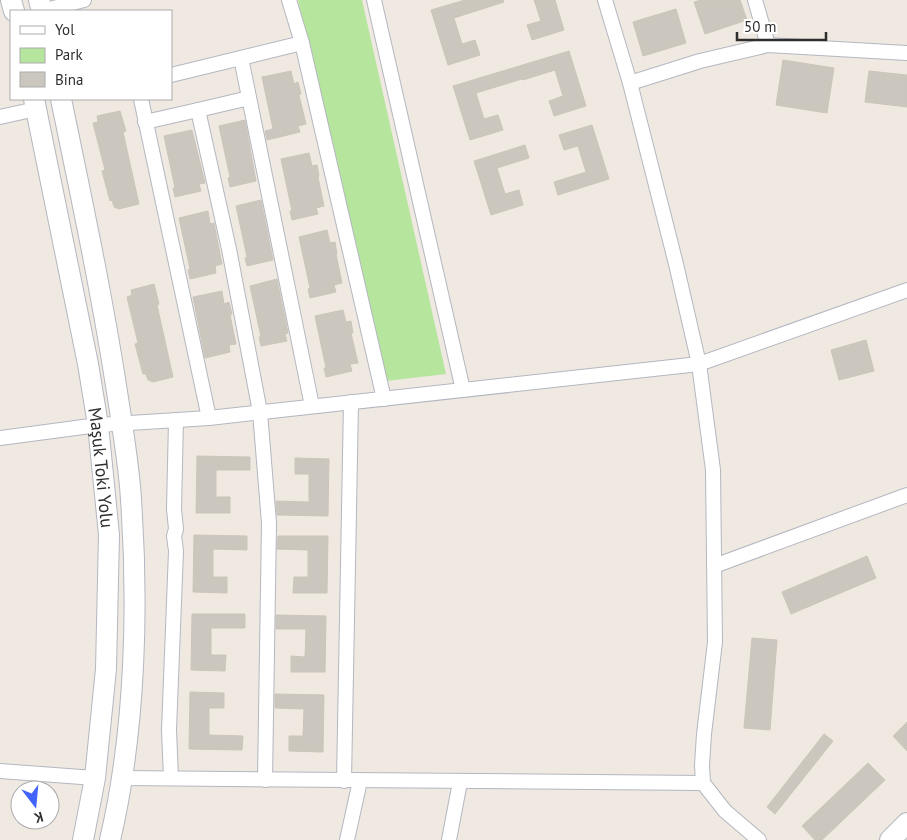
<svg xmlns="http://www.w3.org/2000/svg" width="907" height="840" viewBox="0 0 907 840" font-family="'PT Sans',sans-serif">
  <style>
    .green { fill: #b6e59e }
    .building { fill: #cbc7bf; stroke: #cbc5ba }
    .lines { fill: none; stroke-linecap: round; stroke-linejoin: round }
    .street-casing { stroke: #b4b7c1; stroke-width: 16 }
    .secondary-casing { stroke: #b4b7c1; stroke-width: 22 }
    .street { stroke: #fff; stroke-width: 14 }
    .secondary { stroke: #fff; stroke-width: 20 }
    .labels { text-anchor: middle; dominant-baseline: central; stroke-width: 4.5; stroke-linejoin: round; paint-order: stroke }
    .street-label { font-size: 18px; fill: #2e2e2e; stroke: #fff }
  </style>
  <rect width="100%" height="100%" fill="#efe9e1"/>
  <!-- green -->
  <polygon class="green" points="298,0 362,0 446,374 386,381"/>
  <!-- building -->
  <g class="building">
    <polygon points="465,0 503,0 504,2 454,18 462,44 475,40 480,55 448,65 431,10"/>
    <polygon points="534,0 555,0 564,30 532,40 527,25 541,21"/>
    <polygon points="701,0 740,0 747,20 705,34 694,2"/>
    <polygon points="676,9 686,43 643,56 633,22"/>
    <polygon points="569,51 586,106 554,116 549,101 563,96 555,70 523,80 522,79 476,93 484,119 498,115 503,130 470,140 453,86"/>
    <polygon points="783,60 834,68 827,113 776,105"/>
    <polygon points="291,71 294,84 298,82 301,94 299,95 306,124 298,126 300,132 267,140 265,131 273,129 262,77"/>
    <polygon points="869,71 907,75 907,107 865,102"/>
    <polygon points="120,111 126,131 123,132 139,204 119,209 114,207 112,200 110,201 102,171 105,170 93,123 98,122 97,116"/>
    <polygon points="245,120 256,181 230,187 228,178 230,177 219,126"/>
    <polygon points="592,125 609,179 558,195 554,182 586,172 578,146 564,150 559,135"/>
    <polygon points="192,130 205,183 199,184 201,191 175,197 173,188 175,188 164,136"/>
    <polygon points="525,145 529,158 497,168 505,194 519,190 523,205 491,215 474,161"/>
    <polygon points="309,153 312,166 317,165 319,176 318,177 324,206 316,208 318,214 292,220 290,211 292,211 281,159"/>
    <polygon points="261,200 273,260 247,266 245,258 247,257 236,206"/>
    <polygon points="208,211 210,224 214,223 222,264 215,266 216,273 190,279 188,270 190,269 179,218"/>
    <polygon points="327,230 330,243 335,242 337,254 336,254 342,283 334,285 336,292 310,298 308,289 310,288 299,237"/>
    <polygon points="277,279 288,333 285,334 287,341 261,346 259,337 261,337 250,286"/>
    <polygon points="154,284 159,304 157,305 173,377 153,382 148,380 146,374 143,374 135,344 138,343 127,297 132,295 131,290"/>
    <polygon points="222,291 224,304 229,302 232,314 230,315 236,344 229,345 230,352 205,358 193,297"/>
    <polygon points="343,310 346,322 351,321 353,333 351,333 358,363 350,364 352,371 326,377 324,368 326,368 315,316"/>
    <polygon points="866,340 874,371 839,380 831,350"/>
    <polygon points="197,456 250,457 250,470 216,470 216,497 230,497 230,513 196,513"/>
    <polygon points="295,458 329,459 328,516 277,515 276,501 309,502 309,474 295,474"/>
    <polygon points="194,535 247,536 247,550 213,549 213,577 227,577 227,593 193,592"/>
    <polygon points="278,536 328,536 327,593 293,593 294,577 308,577 308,550 277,549"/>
    <polygon points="867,556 876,578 791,614 782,592"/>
    <polygon points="192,614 245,614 245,628 211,628 211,655 226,655 225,671 191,670"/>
    <polygon points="276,615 326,616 325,672 291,672 291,656 305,657 306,629 276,629"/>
    <polygon points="752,638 777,640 770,730 744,728"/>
    <polygon points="190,692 224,693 224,708 209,708 209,735 243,736 242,750 189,749"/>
    <polygon points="275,694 324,695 323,752 289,751 289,736 303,736 304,709 275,708"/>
    <polygon points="907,722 907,751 893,736"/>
    <polygon points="824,734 833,741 775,814 767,807"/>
    <polygon points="868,763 885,780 822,840 815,840 802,826"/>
  </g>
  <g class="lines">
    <defs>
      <g id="street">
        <polyline points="289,0 302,43 384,399"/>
        <polyline points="374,0 463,390"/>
        <polyline points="605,0 630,83 676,264 699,364 713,470 715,642 704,734 702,765 703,783 725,811 759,840"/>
        <polyline points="755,0 768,45"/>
        <polyline points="42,11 84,0"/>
        <polyline points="241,58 312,406"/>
        <polyline points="171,75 302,43"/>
        <polyline points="630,83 700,61 768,45 907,53"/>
        <polyline points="249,98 198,110 229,249 260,412 269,523 265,780"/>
        <polyline points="141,99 209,418"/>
        <polyline points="0,117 36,109"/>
        <polyline points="145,122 198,110"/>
        <polyline points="0,438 98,425 209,418 699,364 907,290"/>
        <polyline points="714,566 907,495"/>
        <polyline points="0,771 95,778"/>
        <polyline points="122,778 703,783"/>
        <polyline points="171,778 169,730 176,551 174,536 176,529 174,509 176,420"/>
        <polyline points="344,781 351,402"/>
        <polyline points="347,840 360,781"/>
        <polyline points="449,840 460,782"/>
      </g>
      <g id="secondary">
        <polyline points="11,0 14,11"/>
        <polyline points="39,0 42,11"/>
        <path id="s1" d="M34 99 88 364 98 425 109 535 106 669 95 778 83 840"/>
        <path d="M61 99C81 196 102 294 117 392 122 423 127 455 130 486 139 600 136 729 110 840"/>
        <polyline points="890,840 907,823"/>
      </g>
    </defs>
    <!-- street casing -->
    <use href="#street" class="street-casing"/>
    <!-- secondary casing -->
    <use href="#secondary" class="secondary-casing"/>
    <!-- street -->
    <use href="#street" class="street"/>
    <!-- secondary -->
    <use href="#secondary" class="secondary"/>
  </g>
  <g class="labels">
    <!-- street labels -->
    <g class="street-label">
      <text stroke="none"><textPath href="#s1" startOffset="375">Maşuk Toki Yolu</textPath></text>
    </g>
  </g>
  <!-- legend -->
  <rect x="10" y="10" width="162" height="90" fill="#ffffff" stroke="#ababab"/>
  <rect x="20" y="26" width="25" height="8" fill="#ffffff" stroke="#ababab"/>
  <text x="55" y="35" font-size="15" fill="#2e2e2e">Yol</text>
  <rect x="20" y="48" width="25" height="15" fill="#b6e59e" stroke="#ababab"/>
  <text x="55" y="60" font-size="15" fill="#2e2e2e">Park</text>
  <rect x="20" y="72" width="25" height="15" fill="#cbc7bf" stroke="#ababab"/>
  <text x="55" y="85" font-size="15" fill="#2e2e2e">Bina</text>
  <!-- north arrow -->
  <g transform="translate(35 805) rotate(164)"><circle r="24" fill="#ffffff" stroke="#ababab"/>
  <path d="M0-4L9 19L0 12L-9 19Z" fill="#4264fb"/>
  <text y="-8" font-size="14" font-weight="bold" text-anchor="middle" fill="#2e2e2e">K</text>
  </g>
  <!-- scale -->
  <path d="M737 32v8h89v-8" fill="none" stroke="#2e2e2e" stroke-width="2.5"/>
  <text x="744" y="32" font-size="15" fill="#2e2e2e" stroke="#ffffff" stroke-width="4" paint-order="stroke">50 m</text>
</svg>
